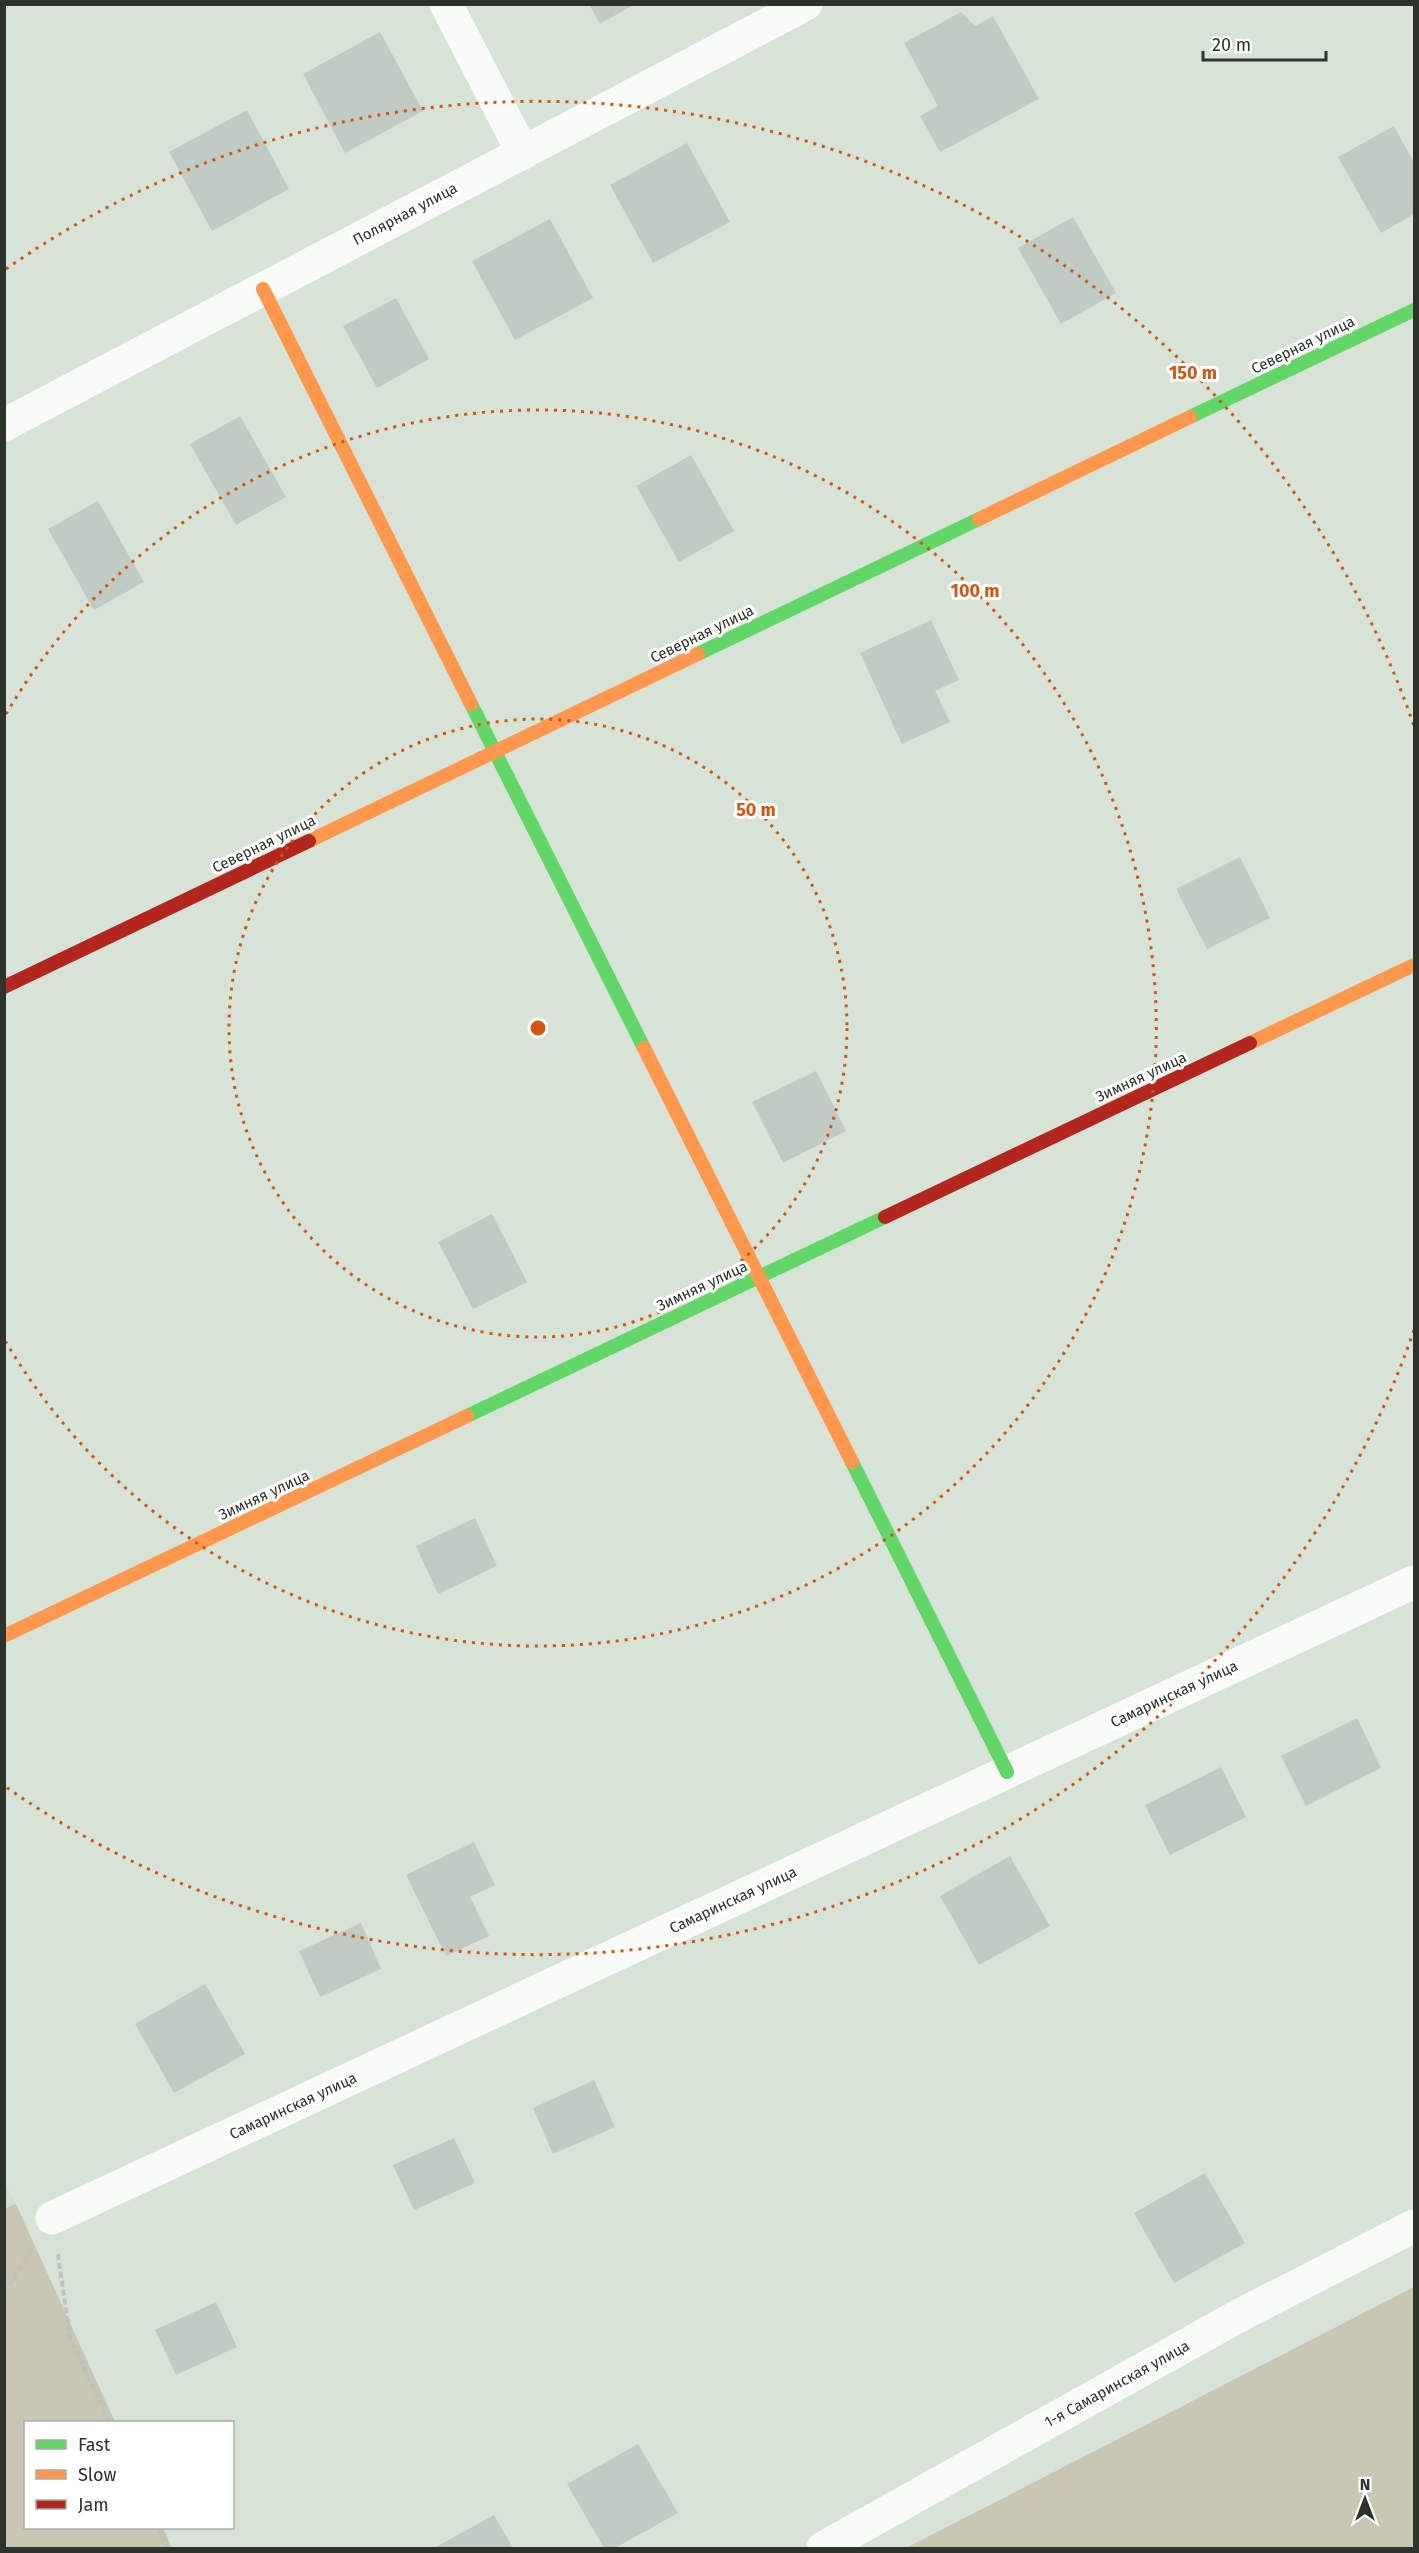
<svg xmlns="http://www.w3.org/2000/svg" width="1419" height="2553" viewBox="0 0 1419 2553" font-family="'Fira Sans',sans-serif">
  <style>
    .built { fill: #cce0cd }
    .green { fill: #c9c7b3 }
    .building { fill: #c0cbc4 }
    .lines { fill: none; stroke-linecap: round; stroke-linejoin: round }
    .path { stroke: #bdc3bd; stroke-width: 4; stroke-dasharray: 6 3; stroke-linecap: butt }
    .street { stroke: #f9fbf9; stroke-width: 33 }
    .fast { stroke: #63d668; stroke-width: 14 }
    .slow { stroke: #ff974d; stroke-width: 14 }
    .jam { stroke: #b3261e; stroke-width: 14 }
    .ring { fill: none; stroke: #d5550f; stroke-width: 3; stroke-dasharray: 3 6 }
    .labels { text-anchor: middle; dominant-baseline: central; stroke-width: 6; stroke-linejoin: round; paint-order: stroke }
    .street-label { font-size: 15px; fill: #2b332b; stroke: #fff }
    .centre { fill: #d5550f; stroke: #fff; stroke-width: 3 }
    .ring-label { font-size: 18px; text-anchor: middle; font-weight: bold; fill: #d5550f; stroke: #fff; stroke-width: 6; stroke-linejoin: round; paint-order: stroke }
  </style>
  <rect width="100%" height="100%" fill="#d8e3d8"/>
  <!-- built -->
  <polygon class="built" points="4,2181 16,2204 5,2209 4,2209"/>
  <!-- green -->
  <g class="green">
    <polygon points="16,2204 115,2422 26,2422 26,2528 163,2528 172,2548 5,2548 4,2209"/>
    <polygon points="1414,2287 1414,2548 906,2548"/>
  </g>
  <!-- building -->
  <g class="building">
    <polygon points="589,4 635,4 600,24"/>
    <polygon points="961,12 975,26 993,16 1039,99 940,152 920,116 938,106 904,43"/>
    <polygon points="380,32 423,111 345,153 303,74"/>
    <polygon points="247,110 289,189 212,231 169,152"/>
    <polygon points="1394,126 1414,163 1414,214 1381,233 1338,157"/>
    <polygon points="687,143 730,222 653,263 610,185"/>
    <polygon points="1073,217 1116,293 1061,324 1018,248"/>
    <polygon points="550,219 593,298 515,340 472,261"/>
    <polygon points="396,298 429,359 377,388 343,326"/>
    <polygon points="240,416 286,497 236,525 190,444"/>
    <polygon points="691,455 734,531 679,562 636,486"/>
    <polygon points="98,501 144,582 94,610 48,529"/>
    <polygon points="931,620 959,680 935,691 950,722 902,744 860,653"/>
    <polygon points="1240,857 1270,918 1207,949 1176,889"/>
    <polygon points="816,1071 846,1131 783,1163 752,1102"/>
    <polygon points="492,1214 527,1282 473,1309 438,1242"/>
    <polygon points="475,1518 497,1566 438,1594 416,1546"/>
    <polygon points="1357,1718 1381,1768 1306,1806 1281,1756"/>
    <polygon points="1221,1767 1246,1817 1170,1855 1145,1805"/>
    <polygon points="474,1842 495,1885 470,1897 489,1936 446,1956 406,1875"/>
    <polygon points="1010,1856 1050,1926 979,1965 940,1896"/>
    <polygon points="361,1923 381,1969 320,1997 299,1951"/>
    <polygon points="205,1984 245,2054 174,2093 135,2024"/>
    <polygon points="594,2080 615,2127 553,2154 533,2108"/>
    <polygon points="454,2138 475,2183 414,2210 393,2165"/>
    <polygon points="1205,2173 1245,2243 1174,2283 1134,2213"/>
    <polygon points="216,2302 237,2347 176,2375 155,2330"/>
    <polygon points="638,2444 678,2513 615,2548 604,2548 567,2484"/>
    <polygon points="494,2515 513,2548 434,2548"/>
  </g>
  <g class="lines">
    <!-- path -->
    <g class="path">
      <polyline points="58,2254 70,2338 110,2422"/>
      <polyline points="4,2293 33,2248"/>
      <polyline points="158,2528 168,2548"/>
    </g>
    <!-- street -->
    <g class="street">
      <polyline points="446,4 523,153"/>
      <polyline points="4,425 806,4"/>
      <polyline points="52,2218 1414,1582"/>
      <polyline points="823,2548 1242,2314 1414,2226"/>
    </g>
    <!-- fast -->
    <g class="fast">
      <polyline points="1190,417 1414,310"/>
      <polyline points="698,654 979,519"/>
      <polyline points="471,704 644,1048"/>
      <polyline points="467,1416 885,1217"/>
      <polyline points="852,1462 1007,1772"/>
    </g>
    <!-- slow -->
    <g class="slow">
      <polyline points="263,289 471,704"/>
      <polyline points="979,519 1190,417"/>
      <polyline points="309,841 698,654"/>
      <polyline points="1250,1043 1414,965"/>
      <polyline points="644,1048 852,1462"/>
      <polyline points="4,1636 467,1416"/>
    </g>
    <!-- jam -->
    <g class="jam">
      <polyline points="4,987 309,841"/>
      <polyline points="885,1217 1250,1043"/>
    </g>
  </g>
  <!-- distance rings -->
  <g class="ring">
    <circle cx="538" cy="1028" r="309"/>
    <path d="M6 714A618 618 0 1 1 6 1342"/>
    <path d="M1414 1330A927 927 0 0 1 6 1787M6 269A927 927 0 0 1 1414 726"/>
  </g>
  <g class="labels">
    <!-- street labels -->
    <g class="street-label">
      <text transform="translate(405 214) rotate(-28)">Полярная улица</text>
      <text transform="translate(1303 345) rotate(-26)">Северная улица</text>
      <text transform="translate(702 634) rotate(-26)">Северная улица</text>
      <text transform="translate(264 844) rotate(-26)">Северная улица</text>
      <text transform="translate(1141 1077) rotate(-25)">Зимняя улица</text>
      <text transform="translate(702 1286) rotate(-25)">Зимняя улица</text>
      <text transform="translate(264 1495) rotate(-25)">Зимняя улица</text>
      <text transform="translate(1174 1694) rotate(-25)">Самаринская улица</text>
      <text transform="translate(733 1900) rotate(-25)">Самаринская улица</text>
      <text transform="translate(293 2106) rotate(-25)">Самаринская улица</text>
      <text transform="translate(1117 2384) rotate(-29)">1-я Самаринская улица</text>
    </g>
  </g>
  <circle cx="538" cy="1028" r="9" class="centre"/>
  <g class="ring-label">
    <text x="1193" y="379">150 m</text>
    <text x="975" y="597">100 m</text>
    <text x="756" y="816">50 m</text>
  </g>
  <!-- border -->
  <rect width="1419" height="2553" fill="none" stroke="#2b332b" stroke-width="12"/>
  <!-- legend -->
  <rect x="24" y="2421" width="210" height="108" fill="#ffffff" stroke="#aaadaa" stroke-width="1.5"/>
  <rect x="36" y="2440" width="30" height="9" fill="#63d668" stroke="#aaadaa" stroke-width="1.5"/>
  <text x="78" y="2451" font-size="18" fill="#2b332b">Fast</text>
  <rect x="36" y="2470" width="30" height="9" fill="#ff974d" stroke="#aaadaa" stroke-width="1.5"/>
  <text x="78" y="2481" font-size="18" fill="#2b332b">Slow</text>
  <rect x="36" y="2500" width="30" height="9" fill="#b3261e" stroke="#aaadaa" stroke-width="1.5"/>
  <text x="78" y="2511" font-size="18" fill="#2b332b">Jam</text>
  <!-- north arrow -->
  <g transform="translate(1365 2499)" stroke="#ffffff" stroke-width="4.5" paint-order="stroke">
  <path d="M0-4.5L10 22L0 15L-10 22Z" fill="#2b332b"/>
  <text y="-9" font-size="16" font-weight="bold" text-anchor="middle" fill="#2b332b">N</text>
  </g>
  <!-- scale -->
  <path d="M1203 51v9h123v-9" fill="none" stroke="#2b332b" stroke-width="3"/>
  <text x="1212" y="51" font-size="18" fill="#2b332b" stroke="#ffffff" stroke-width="4.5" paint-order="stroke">20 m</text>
</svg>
